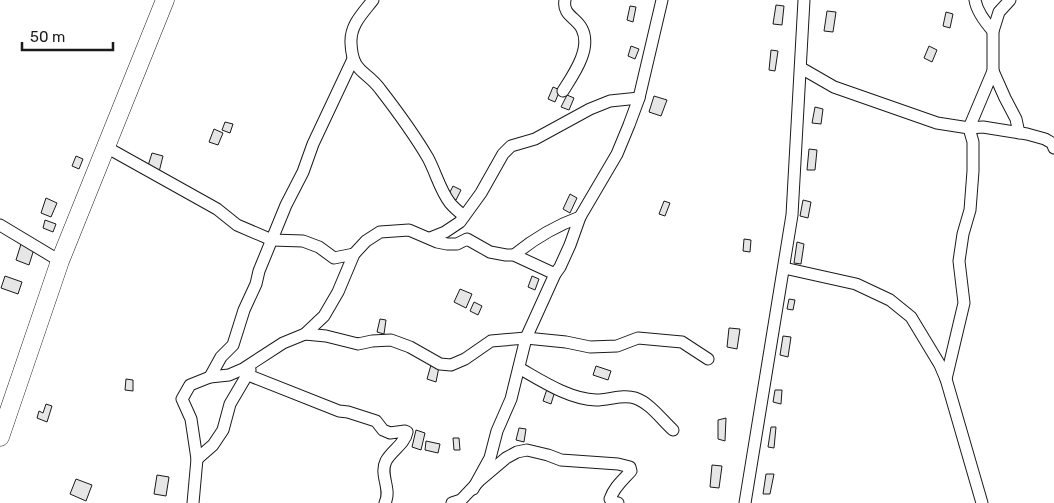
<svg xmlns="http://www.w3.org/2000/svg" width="1054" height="503" viewBox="0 0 1054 503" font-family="Rubik,sans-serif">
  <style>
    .building { fill: #e6e6e6; stroke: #1a1a1a }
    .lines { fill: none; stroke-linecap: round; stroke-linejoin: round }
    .street-casing { stroke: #1a1a1a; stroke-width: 13 }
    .primary-casing { stroke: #1a1a1a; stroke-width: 19 }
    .street { stroke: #fff; stroke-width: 11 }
    .primary { stroke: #fff; stroke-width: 18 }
  </style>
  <rect width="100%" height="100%" fill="#fff"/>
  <!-- building -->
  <g class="building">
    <polygon points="776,5 784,6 782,25 773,24"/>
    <polygon points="630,6 636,7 633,22 627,20"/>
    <polygon points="827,11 836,12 833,32 824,31"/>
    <polygon points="946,12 953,14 950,28 943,26"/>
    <polygon points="631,46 639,49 635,59 628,56"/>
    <polygon points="929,46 937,50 932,62 924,58"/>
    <polygon points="771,50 778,51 775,71 769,70"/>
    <polygon points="553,87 560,90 555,102 548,99"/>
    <polygon points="567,95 574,98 569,110 561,107"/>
    <polygon points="654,96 667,100 661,116 649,112"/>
    <polygon points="815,107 823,109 821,124 812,123"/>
    <polygon points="225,122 233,124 230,133 222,130"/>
    <polygon points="214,129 223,133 218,145 209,142"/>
    <polygon points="809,149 817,150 815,170 807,170"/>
    <polygon points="152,153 163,156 159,172 147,169"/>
    <polygon points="76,156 83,159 79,169 72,166"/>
    <polygon points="453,186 461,190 456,200 448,196"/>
    <polygon points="570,194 577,198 570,213 563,209"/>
    <polygon points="46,198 57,203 51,217 41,213"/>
    <polygon points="803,200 811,202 808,218 800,216"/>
    <polygon points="664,201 670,203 665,216 659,214"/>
    <polygon points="45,220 56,224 53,232 43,228"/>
    <polygon points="744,239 751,240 750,252 743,251"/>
    <polygon points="797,242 804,244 801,264 794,263"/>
    <polygon points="21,244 34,249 29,265 16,260"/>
    <polygon points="5,276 22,282 18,294 1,288"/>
    <polygon points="532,276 539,279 535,290 528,287"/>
    <polygon points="460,289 472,294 466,308 454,302"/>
    <polygon points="789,299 795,300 793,310 787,309"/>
    <polygon points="474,302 482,306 478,315 470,311"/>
    <polygon points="380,319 386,320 384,334 377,332"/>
    <polygon points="729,328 740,329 737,349 727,347"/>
    <polygon points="783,336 791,337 788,357 780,355"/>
    <polygon points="431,365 439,367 436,382 427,379"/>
    <polygon points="596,366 611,371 608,380 593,375"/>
    <polygon points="126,379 133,380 133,391 125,390"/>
    <polygon points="547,389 555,391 551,404 543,401"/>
    <polygon points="775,390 782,390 781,404 773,402"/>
    <polygon points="46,404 52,406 47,422 37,418 39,411 43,413"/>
    <polygon points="726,418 725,441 718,439 718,420"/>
    <polygon points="771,427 776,427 774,448 768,447"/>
    <polygon points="519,428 526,429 524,442 516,440"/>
    <polygon points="416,430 425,433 421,450 412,447"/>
    <polygon points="453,438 459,438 460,450 454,450"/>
    <polygon points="426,441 440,444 438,453 425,450"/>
    <polygon points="712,465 722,466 719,488 710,487"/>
    <polygon points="766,474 774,474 770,494 763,494"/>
    <polygon points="157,475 169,477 166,496 154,494"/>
    <polygon points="76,479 92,485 86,501 70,494"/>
  </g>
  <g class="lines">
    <defs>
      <g id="street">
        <path d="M373 0C363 13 350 25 351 43 352 73 366 70 380 89 397 111 414 134 428 158 436 173 440 190 450 203 454 208 459 212 464 216"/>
        <path d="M975 0C977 12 985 22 993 31"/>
        <polyline points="801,68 834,87 937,123 969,128 983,127 1027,134 1045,139 1052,143 1054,148"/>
        <polyline points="993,71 1005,98 1016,119 1019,133"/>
        <path d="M563 91C573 75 592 49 582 29 577 18 562 15 565 0"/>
        <polyline points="106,147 217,209 237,225 272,240 303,241 319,247 334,258 354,254"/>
        <polyline points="0,225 60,261"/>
        <polyline points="430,238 445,232 460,222 481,193 503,154 511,146 535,139 590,109 610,101 639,98"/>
        <path d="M514 255C535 238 555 226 580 217"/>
        <polyline points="784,268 856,284 890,300 911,317 940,365 946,379 982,503"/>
        <polyline points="305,334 326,336 358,344 372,341 391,340 410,347 440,364 451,365 465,359 491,341 526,338 566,342 590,347 617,346 638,338 682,342 708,359"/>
        <path d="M519 368C542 381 569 399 596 400 609 400 623 394 635 398 650 403 661 419 673 430"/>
        <path d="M248 375 339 411 348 412 376 421 383 430 390 433 405 431 407 432C405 444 392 450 386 461 379 475 392 489 385 503"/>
        <polyline points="210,377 221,357 233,345 244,310 256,284 259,271 286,205 303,172 313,144 353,59"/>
        <polyline points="946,379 964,303 959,261 963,234 970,210 973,171 973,142 969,128 993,71 993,31 999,12 1010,0"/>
        <polyline points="197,459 213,445 223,430 230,404 250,370"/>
        <polyline points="473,489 490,458 497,431 511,399 526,338 555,274 560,267 570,245 580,217 617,154 629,125 639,98 662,0"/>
        <polyline points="193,503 197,459 191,419 182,399 190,385 210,377 229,375 243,369 283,343 305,334 324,316 338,292 354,254 366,241 380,232 409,230 437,242 447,244 457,244 467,239 490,252 506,255 514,255 555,274"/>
        <path d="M452 503 461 500 480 480 506 458 517 452 527 450 548 455 561 460 618 464 630 467 631 471C623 480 614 487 610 499L612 502 618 503"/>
        <polyline points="745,503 792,215 804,0"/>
      </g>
      <polyline id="primary" points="0,437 60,261 165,0"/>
    </defs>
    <!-- street casing -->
    <use href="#street" class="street-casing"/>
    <!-- primary casing -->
    <use href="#primary" class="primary-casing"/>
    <!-- street -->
    <use href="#street" class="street"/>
    <!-- primary -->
    <use href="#primary" class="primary"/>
  </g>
  <!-- scale -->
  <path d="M22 42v8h91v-8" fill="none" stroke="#1a1a1a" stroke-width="2.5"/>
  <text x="30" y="42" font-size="15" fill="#1a1a1a" stroke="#ffffff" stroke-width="4" paint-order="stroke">50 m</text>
</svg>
